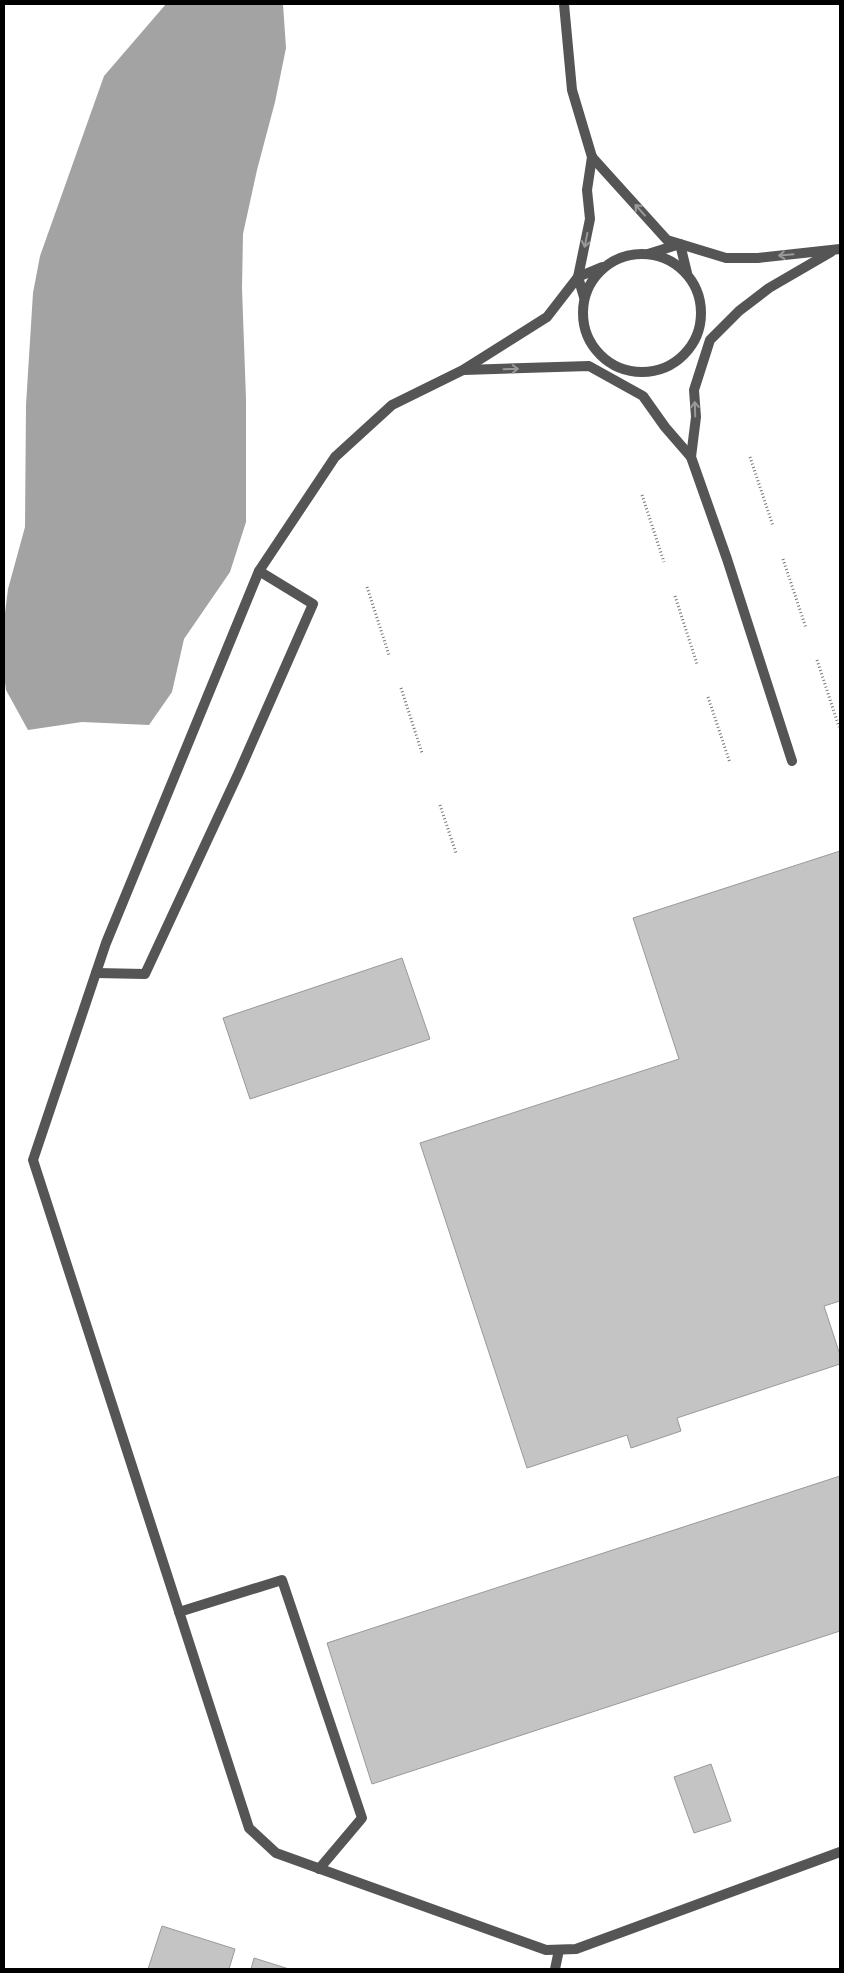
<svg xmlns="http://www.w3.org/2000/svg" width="844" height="1973" viewBox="0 0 844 1973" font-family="'Noto Sans',sans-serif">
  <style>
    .water { fill: #a3a3a3 }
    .building { fill: #c4c4c4; stroke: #999 }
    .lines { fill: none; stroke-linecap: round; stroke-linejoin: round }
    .path { stroke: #777; stroke-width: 3; stroke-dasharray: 1 2.5; stroke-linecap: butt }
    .lane { stroke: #555; stroke-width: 10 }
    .street { stroke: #555; stroke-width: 10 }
    .oneway { stroke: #999 }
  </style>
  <rect width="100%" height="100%" fill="#fff"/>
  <!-- water -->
  <polygon class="water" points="166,4 283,4 286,48 275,102 257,170 243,234 242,288 246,399 246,522 230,572 184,639 172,692 149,725 82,722 28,730 6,690 4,675 4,621 8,589 25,527 26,405 33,293 40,256 104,76"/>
  <!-- building -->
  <g class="building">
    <polygon points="840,851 840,1301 824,1306 840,1355 840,1364 677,1418 681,1431 631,1448 627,1435 527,1468 420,1143 679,1059 633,918"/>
    <polygon points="402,958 430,1039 250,1099 223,1018"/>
    <polygon points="840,1476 840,1631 372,1784 327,1643"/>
    <polygon points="711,1764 731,1821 694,1833 674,1777"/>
    <polygon points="162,1926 235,1949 229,1969 148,1969"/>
    <polygon points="254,1958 289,1969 251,1969"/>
  </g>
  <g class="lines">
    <!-- path -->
    <g class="path">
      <polyline points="750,457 773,526"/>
      <polyline points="642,495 664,562"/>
      <polyline points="783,559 806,628"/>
      <polyline points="367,587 389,655"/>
      <polyline points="675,596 697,664"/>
      <polyline points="817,660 839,727"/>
      <polyline points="401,688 422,753"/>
      <polyline points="708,697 730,763"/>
      <polyline points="440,805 456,853"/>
    </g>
    <!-- lane -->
    <g class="lane">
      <polyline points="592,157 587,190 590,219 578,277 547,317 463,370 392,405 335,457 259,571 106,943 33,1160 249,1828 276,1853 546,1950 576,1949 840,1852"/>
      <polyline points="592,157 667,240 726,258 758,258 840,249"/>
      <polyline points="648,254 680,244 687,273"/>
      <circle cx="642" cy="313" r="59"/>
      <polyline points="584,297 578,277 602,267"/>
      <polyline points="464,370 589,366 643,396 665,427 691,457 727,559 792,761"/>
      <polyline points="691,457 696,417 694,390 710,340 739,311 769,288 831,252"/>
      <polyline points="96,973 145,974 239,772 313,604 259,571"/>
      <polyline points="179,1612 282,1580 362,1818 319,1869"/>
      <polyline points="555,1969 559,1950"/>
    </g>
    <!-- street -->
    <polyline class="street" points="564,4 572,90 592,157"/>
  </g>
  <!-- one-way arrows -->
  <defs><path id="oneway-shaft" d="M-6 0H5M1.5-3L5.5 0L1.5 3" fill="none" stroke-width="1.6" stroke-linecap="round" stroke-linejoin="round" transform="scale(1.25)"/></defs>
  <g class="oneway">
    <use href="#oneway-shaft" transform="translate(640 210) rotate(-132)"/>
    <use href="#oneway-shaft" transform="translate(586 240) rotate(101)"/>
    <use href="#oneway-shaft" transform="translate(786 255) rotate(175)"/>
    <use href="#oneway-shaft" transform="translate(511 369) rotate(-2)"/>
    <use href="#oneway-shaft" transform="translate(695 409) rotate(-92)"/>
  </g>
  <!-- border -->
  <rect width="844" height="1973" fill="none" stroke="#000000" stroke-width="10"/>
</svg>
